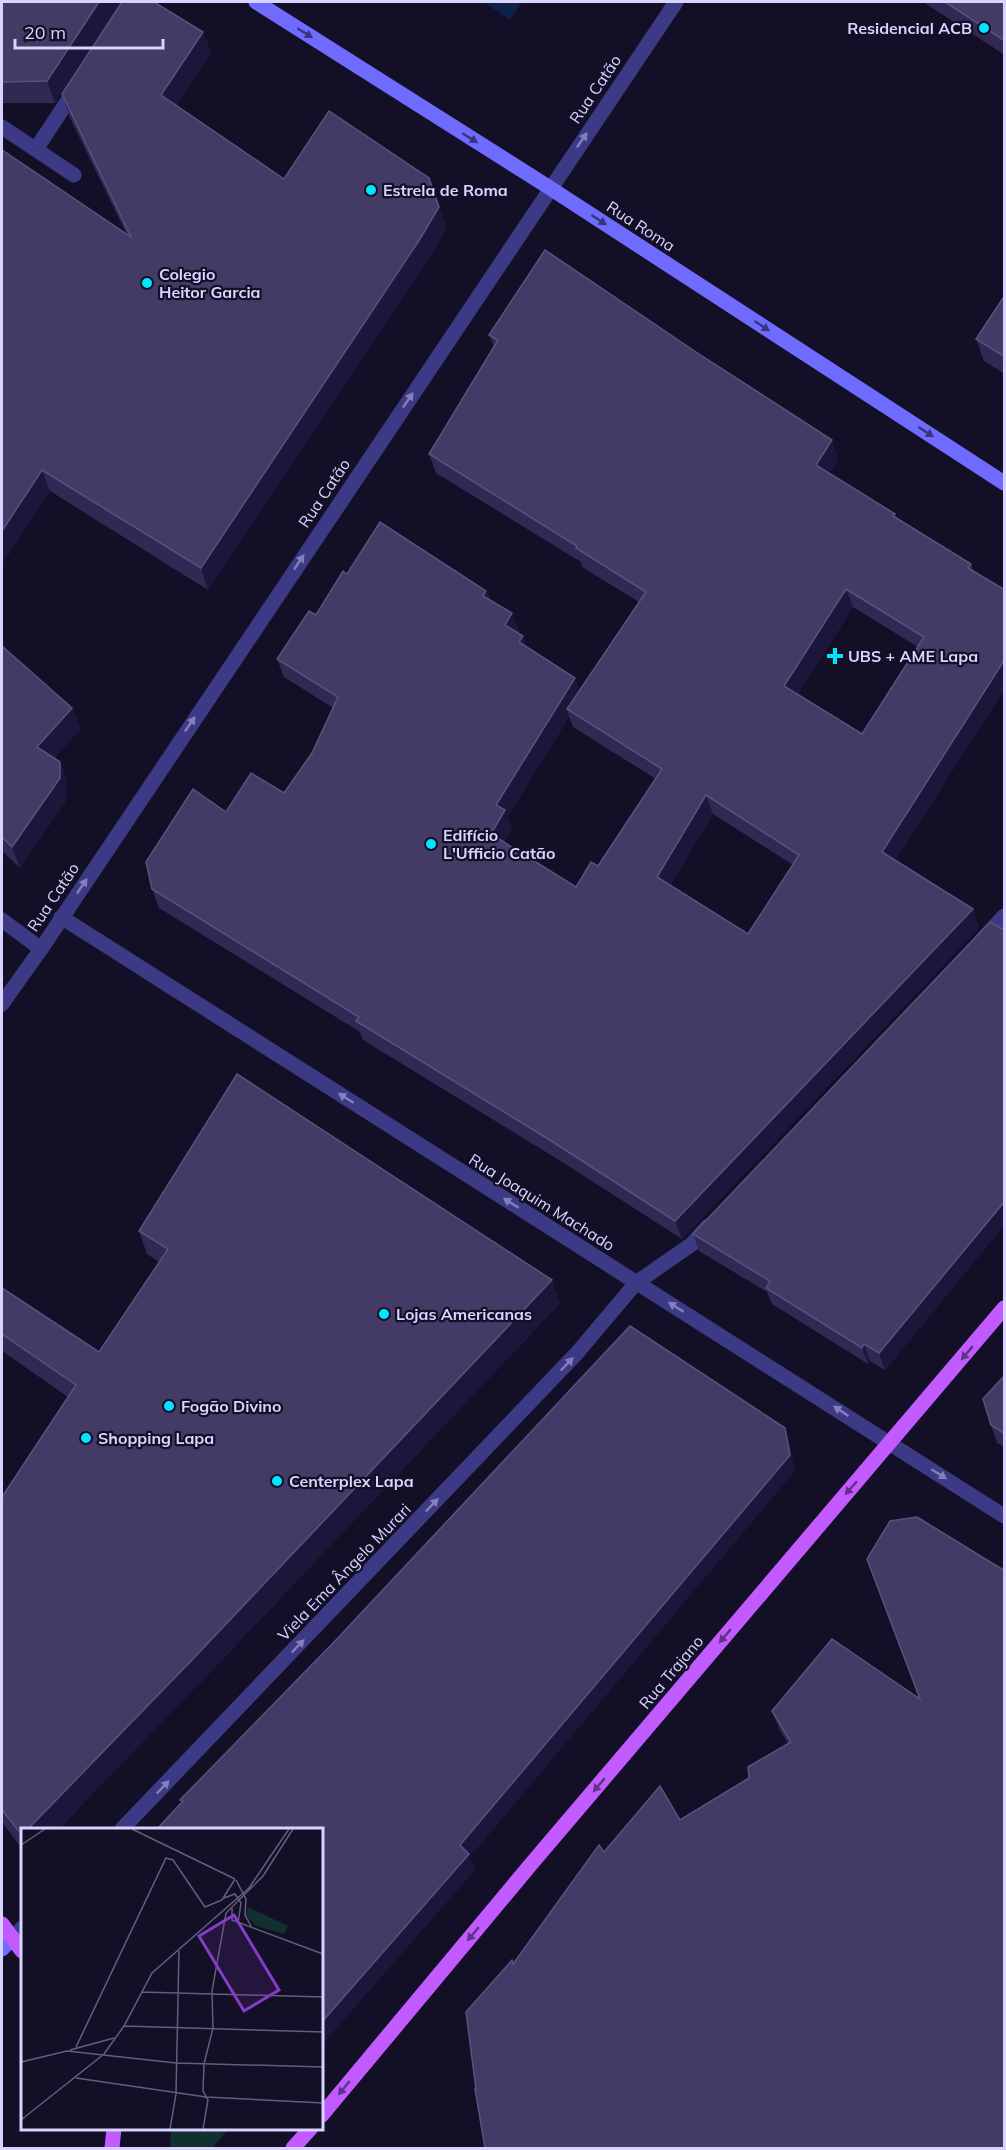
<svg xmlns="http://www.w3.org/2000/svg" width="1006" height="2150" viewBox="0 0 1006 2150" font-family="Mulish,sans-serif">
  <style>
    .green { fill: #12302f }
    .water { fill: #0c2248 }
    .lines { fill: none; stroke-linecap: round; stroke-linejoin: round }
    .street { stroke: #3d3a85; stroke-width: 15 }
    .secondary { stroke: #6f6bff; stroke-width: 15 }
    .primary { stroke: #c25bff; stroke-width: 15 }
    .wall { fill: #312854; fill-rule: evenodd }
    .shaded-wall { fill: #1d163a }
    .building { fill: #433a66; stroke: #5a527e; stroke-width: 1.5; fill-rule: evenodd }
    .oneway { fill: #38347d }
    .oneway2 { fill: #837fbc }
    .oneway3 { fill: #623188 }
    .poi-dot { fill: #00e5ff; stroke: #130f26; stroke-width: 2 }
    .labels { text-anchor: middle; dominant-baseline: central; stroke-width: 4.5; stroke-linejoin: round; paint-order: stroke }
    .poi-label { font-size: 16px; font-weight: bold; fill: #d9d4ff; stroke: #130f26; text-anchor: start }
    .street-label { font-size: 16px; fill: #d9d4ff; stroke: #130f26 }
    .inset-road { fill: none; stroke: #625e7d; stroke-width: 1.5 }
    .view { fill: #843dc5; fill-opacity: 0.15; stroke: #843dc5; stroke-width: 3 }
    .inset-edge { fill: none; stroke: #d9d4ff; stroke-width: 3 }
  </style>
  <rect width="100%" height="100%" fill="#130f26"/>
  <!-- green -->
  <polygon class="green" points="171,2128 229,2128 212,2148 170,2148"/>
  <!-- water -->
  <polygon class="water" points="486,2 522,2 510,20 485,3"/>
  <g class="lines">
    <!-- street -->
    <g class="street">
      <polyline points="2,127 74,175"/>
      <polyline points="36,149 77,87"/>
      <polyline points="61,917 1004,1516"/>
      <polyline points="2,920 41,949"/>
      <polyline points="982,940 1004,916"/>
      <polyline points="2,1004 41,949 676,2"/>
      <polyline points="122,1829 577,1353 636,1283 692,1244 708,1226"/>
      <polyline points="13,1938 22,1928"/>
    </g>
    <!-- secondary -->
    <g class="secondary">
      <polyline points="256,2 550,188 1004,483"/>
      <polyline points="2,1949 13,1938"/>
    </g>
    <!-- primary -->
    <g class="primary">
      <polyline points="2,1924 22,1951"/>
      <polyline points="321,2116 532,1863 1004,1308"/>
      <polyline points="112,2148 114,2128"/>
      <polyline points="293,2148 311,2128"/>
    </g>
  </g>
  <!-- wall -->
  <g class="wall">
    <polygon points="2,2 121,2 55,103 2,103"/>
    <polygon points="923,2 1005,2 1005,55"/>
    <polygon points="203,32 211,54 176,105 284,179 447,228 428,260 208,590 50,491 2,564 127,235 69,116 62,94"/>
    <polygon points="1005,295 1005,374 984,361 976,339"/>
    <path d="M489 335 838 459 829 473 895 514 896 518 971 564 973 570 1005 590V688L895 860 973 909 979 928 682 1239 559 1160 363 1040 360 1032 159 908 152 889 226 812 284 793 312 753 333 708 284 677 277 659 316 615 347 574 486 591 490 599 519 631 518 633 527 647 580 689 639 602 582 567 581 562 436 473 429 454 494 347ZM853 607 918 647 862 734 798 694ZM569 717 573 727 656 779 598 866 576 887 504 842 512 829 507 817ZM713 814 793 865 748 934 670 885Z"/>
    <polygon points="2,646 72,708 80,729 54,758 60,762 67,783 67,799 20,868 2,851"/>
    <polygon points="1005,926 1005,1224 885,1370 870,1361 868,1364 772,1304 767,1292 699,1251 693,1234"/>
    <polygon points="139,1231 552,1280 560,1303 199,1684 22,1829 22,1849 2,1822 2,1497 68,1397 2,1351 2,1288 99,1352 159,1262 147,1254"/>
    <polygon points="1005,1375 1005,1447 997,1443 991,1425"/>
    <polygon points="919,1699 1005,2148 476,2089 513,1964 604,1852 680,1820 749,1778 788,1744 780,1730 772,1711"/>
  </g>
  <!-- shaded-wall -->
  <g class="shaded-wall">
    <polygon points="99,2 121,2 55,103 47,81"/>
    <polygon points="203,32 211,54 169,116 161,95"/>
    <polygon points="429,178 447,228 428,260 208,590 201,568"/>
    <polygon points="832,440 838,459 822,483 816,465"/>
    <polygon points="42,470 50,491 2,564 2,531"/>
    <polygon points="846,589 853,607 791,705 784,686"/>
    <polygon points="486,591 493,609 483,596"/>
    <polygon points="512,613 519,631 512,643 505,625"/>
    <polygon points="523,636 530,654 519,642"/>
    <polygon points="1005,659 1005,688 889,871 882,852"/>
    <polygon points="575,678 582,696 567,709 569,717 507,817 512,829 497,853 491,834 496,805"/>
    <polygon points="72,708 80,729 45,769 37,747"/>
    <polygon points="60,762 67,783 67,799 20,868 12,847"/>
    <polygon points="706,795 713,814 663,896 657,877"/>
    <polygon points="973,909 979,928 682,1239 675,1221"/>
    <polygon points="1005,1201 1005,1224 885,1370 879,1353"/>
    <polygon points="552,1280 560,1303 199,1684 59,1829 28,1829"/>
    <polygon points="864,1344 870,1361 868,1364 862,1348"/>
    <polygon points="785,1428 790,1444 795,1471 470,1857 475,1870 321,2046 321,2023 460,1845"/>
  </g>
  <!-- building -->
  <g class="building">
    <polygon points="2,2 99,2 47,81 2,82"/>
    <polygon points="122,2 154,2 203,32 161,95 284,179 329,111 429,178 439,207 420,239 201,568 42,470 2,531 2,150 131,237 62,94"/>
    <polygon points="945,2 1005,2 1005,41"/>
    <path d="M545 250 696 352 832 440 816 465 895 514 893 516 971 564 968 568 1005 590V659L882 852 973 909 675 1221 553 1142 356 1021 359 1017 152 889 146 862 193 789 226 812 251 773 284 793 312 753 338 697 277 659 309 611 316 615 343 571 347 574 380 522 486 591 483 596 512 613 505 625 523 636 519 642 575 678 496 805 505 810 491 834 576 887 591 862 598 866 662 769 567 709 646 592 576 548 577 546 429 454 498 340 489 335ZM846 589 924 637 862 734 784 686ZM706 795 799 855 748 934 657 877Z"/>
    <polygon points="1005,295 1005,357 976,339"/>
    <polygon points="2,646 72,708 37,747 60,762 60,778 12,847 2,837"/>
    <polygon points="990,922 1002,929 1005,926 1005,1201 879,1353 864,1344 862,1348 766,1288 770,1281 693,1234"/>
    <polygon points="237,1074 552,1280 191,1661 28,1829 22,1829 22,1835 2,1810 2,1497 76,1385 2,1334 2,1288 99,1352 168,1249 139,1231"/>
    <polygon points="630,1326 785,1428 790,1455 460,1845 469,1854 321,2023 321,1829 157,1829 183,1801 180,1800 335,1641"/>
    <polygon points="1005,1375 1005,1434 991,1425 983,1399"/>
    <polygon points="917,1517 1005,1571 1005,2148 485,2148 475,2089 476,2089 466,2012 512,1960 513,1964 599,1845 604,1852 660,1786 680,1820 749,1778 748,1767 791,1742 772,1711 832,1639 920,1699 867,1559 890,1521"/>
  </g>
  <!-- one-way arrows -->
  <defs><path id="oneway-solid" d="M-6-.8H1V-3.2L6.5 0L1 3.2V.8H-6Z" transform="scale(1.5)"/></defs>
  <g class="oneway">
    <use href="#oneway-solid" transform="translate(305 33) rotate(32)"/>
    <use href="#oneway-solid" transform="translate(470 138) rotate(32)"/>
    <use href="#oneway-solid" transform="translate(599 220) rotate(33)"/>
    <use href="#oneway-solid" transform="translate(762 326) rotate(33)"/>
    <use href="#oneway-solid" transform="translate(926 432) rotate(33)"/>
  </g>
  <g class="oneway2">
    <use href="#oneway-solid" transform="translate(582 140) rotate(-56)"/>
    <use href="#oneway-solid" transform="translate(408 400) rotate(-56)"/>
    <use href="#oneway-solid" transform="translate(299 562) rotate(-56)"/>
    <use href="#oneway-solid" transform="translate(190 724) rotate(-56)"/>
    <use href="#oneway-solid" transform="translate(82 886) rotate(-56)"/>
    <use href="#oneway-solid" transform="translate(346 1098) rotate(-148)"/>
    <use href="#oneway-solid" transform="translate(511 1203) rotate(-148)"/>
    <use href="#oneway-solid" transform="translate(676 1307) rotate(-148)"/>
    <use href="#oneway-solid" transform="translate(567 1364) rotate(-46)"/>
    <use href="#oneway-solid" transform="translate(841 1411) rotate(-146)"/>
    <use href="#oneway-solid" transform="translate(939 1474) rotate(32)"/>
    <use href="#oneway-solid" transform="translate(432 1505) rotate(-46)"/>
    <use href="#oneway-solid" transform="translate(298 1646) rotate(-46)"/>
    <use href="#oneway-solid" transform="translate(163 1787) rotate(-46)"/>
  </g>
  <g class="oneway3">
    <use href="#oneway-solid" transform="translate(967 1353) rotate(130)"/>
    <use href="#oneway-solid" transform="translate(851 1488) rotate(131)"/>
    <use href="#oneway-solid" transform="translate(725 1636) rotate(130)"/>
    <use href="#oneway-solid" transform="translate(599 1785) rotate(130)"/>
    <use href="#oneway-solid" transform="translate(473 1934) rotate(130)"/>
    <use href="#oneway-solid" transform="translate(344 2088) rotate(129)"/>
  </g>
  <!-- markers -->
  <g class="poi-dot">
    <circle cx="984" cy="28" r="6"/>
    <circle cx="371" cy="190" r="6"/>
    <circle cx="147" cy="283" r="6"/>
    <path d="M832 647h6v6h6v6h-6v6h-6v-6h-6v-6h6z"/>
    <circle cx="431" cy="844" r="6"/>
    <circle cx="384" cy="1314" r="6"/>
    <circle cx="169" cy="1406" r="6"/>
    <circle cx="86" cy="1438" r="6"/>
    <circle cx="277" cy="1481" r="6"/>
  </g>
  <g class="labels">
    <!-- poi labels -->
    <g class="poi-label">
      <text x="972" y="28" text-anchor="end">Residencial ACB</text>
      <text x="383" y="190">Estrela de Roma</text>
      <text x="159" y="274">Colegio<tspan x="159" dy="18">Heitor Garcia</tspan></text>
      <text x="848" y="656">UBS + AME Lapa</text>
      <text x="443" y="835">Edifício<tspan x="443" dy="18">L'Ufficio Catão</tspan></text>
      <text x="396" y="1314">Lojas Americanas</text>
      <text x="181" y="1406">Fogão Divino</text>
      <text x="98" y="1438">Shopping Lapa</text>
      <text x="289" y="1481">Centerplex Lapa</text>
    </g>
    <!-- street labels -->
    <g class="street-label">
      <text transform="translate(595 89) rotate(-56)">Rua Catão</text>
      <text transform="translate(641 226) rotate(33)">Rua Roma</text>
      <text transform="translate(324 493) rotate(-56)">Rua Catão</text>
      <text transform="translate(53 897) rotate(-56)">Rua Catão</text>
      <text transform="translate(542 1202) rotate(32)">Rua Joaquim Machado</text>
      <text transform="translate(344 1572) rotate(-46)">Viela Ema Ângelo Murari</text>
      <text transform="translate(671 1672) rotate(-50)">Rua Trajano</text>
    </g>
  </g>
  <!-- overview -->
  <g transform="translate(21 1828)">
    <rect width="302" height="302" fill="#130f26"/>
    <path d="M227 79 267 98 263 106 235 98 225 88Z" fill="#12302f"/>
    <path class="inset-road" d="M111 1 214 51M0 17 24 1M215 52 225 71 224 87 230 98M203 70 214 66 220 75 217 95M211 80V92L302 126M121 164 302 169M103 198 302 204M55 219 145 30 152 32 184 79 201 72 214 51M49 222 93 210M0 234 46 223 155 235 302 239M183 236 192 200 191 163 205 85 242 48 272 1M55 250 185 269 302 275M0 292 83 226 103 198 131 145 228 60 268 1M149 301 155 266 158 123M182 301 187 272 182 263 183 236"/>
    <path class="view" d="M213 87 258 162 223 183 178 108Z"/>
    <rect width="302" height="302" class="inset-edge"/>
  </g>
  <!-- border -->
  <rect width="1006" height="2150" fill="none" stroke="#d9d4ff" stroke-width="6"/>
  <!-- scale -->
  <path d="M15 39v9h148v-9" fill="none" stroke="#d9d4ff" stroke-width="3"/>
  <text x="24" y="39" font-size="18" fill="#d9d4ff" stroke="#130f26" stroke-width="4.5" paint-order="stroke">20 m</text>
</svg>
